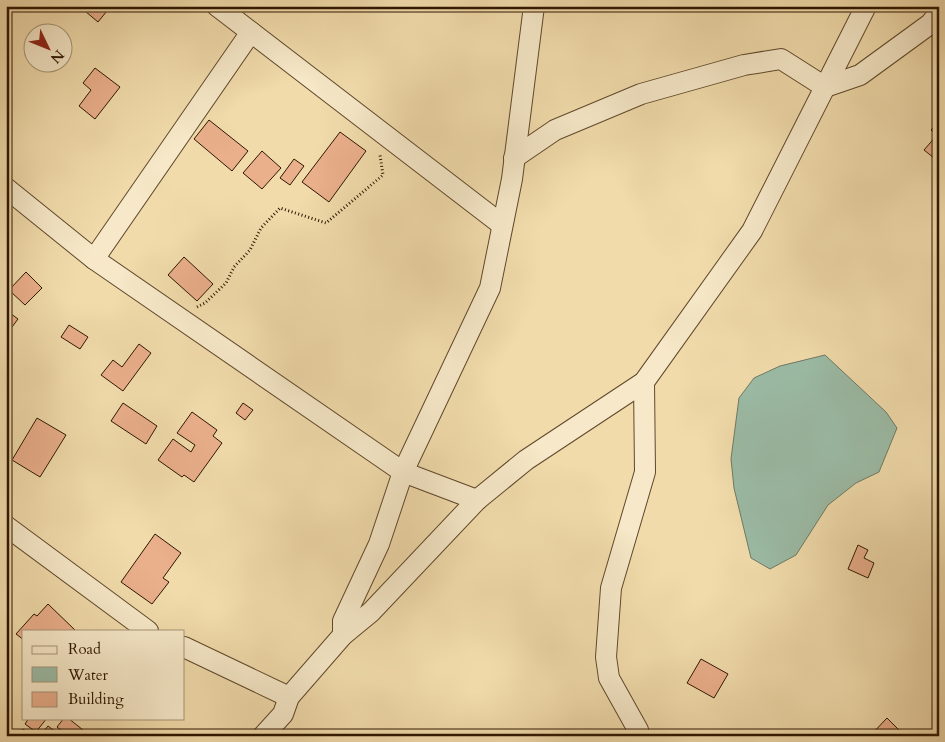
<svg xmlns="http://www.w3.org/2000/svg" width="945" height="742" viewBox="0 0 945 742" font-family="Cardo,serif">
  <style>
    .water { fill: #9bbba6; stroke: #6f7964 }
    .building { fill: #eaaf8b; stroke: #2e1700 }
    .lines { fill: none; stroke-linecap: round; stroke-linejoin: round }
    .minor-casing { stroke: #5f482b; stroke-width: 22 }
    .path { stroke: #2e1700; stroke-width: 3; stroke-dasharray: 1 2.5; stroke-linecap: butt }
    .minor { stroke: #f6e8c8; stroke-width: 20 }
  </style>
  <rect width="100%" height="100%" fill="#f1dbab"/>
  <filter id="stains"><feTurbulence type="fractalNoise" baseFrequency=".004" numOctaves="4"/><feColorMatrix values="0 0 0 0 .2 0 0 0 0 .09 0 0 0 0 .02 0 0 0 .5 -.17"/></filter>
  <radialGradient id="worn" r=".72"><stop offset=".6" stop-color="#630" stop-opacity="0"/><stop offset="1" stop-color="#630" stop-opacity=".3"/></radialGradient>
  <!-- water -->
  <polygon class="water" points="825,355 886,412 897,428 879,472 856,483 828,505 796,555 770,569 751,558 734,488 731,459 739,398 754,378 780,366"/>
  <!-- building -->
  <g class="building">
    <polygon points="79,6 111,6 98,22"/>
    <polygon points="95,68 120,87 95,119 79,106 91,90 83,83"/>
    <polygon points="209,120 248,151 232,171 194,139"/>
    <polygon points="939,121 939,162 924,150 937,135 931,130"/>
    <polygon points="340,132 366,151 329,202 302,182"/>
    <polygon points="262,151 281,168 262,189 243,173"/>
    <polygon points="294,159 304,166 290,185 280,178"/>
    <polygon points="184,257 213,284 197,301 168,275"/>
    <polygon points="26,272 42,288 25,305 9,290"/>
    <polygon points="6,310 18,319 6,335"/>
    <polygon points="69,325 88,337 80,349 61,337"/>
    <polygon points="139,344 151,353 123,391 101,375 113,360 122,367"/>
    <polygon points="123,403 157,426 146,444 111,421"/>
    <polygon points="243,403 253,410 245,420 236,413"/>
    <polygon points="192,412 217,430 213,436 222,443 194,482 184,475 182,477 158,460 173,439 191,452 195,445 177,433"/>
    <polygon points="37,418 66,435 40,477 12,460"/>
    <polygon points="155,534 181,553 163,578 169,582 152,604 121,582"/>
    <polygon points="858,545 868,550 864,558 874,563 868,578 848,569"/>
    <polygon points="48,604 76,631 24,631 24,640 16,634 34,614 37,616"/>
    <polygon points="701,659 728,674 714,698 687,683"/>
    <polygon points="29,718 47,718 36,732 25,724"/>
    <polygon points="64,718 68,718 83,730 78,736 68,736 57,727"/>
    <polygon points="887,718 900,731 894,736 870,736"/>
    <polygon points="48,726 61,736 40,736"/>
    <polygon points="23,729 32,736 18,736"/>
  </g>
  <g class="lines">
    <defs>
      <g id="minor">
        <polyline points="217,6 501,224"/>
        <polyline points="514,158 555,130 641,94 744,65 781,59 825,87 860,75 930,24 939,13"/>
        <polyline points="6,188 94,259 403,472 477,500"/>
        <polyline points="94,259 251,32"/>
        <polyline points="6,526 148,631"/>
        <polyline points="343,635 343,621 379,544 403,472 490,288 512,179 534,6"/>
        <polyline points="184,647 289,697"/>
        <polyline points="263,736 283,714 289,697 343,635 371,612 477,500 526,460 644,382 752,231 866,6"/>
        <polyline points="634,736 638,730 609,678 606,657 611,588 645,472 644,382"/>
      </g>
    </defs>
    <!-- minor casing -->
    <use href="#minor" class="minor-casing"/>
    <!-- path -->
    <polyline class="path" points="197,307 205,303 226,283 234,267 250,250 261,228 280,208 326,223 383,175 380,155"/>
    <!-- minor -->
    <use href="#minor" class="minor"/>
  </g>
  <!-- margin -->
  <rect width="945" height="742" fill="none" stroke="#f1dbab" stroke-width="25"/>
  <rect x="8" y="8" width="930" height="727" fill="none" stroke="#2e1700" stroke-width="2.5"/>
  <rect x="12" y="12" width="920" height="717" fill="none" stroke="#2e1700"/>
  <!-- legend -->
  <rect x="22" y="630" width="162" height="90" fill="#f6e8c8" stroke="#a69478"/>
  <rect x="32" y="646" width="25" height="8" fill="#f6e8c8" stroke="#a69478"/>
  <text x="68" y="654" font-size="15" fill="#2e1700">Road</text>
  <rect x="32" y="667" width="25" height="15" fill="#9bbba6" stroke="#a69478"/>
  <text x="68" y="680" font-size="15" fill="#2e1700">Water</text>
  <rect x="32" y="692" width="25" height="15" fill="#eaaf8b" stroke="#a69478"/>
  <text x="68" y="704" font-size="15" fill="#2e1700">Building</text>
  <!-- north arrow -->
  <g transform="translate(48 48) rotate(133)"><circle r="24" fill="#f6e8c8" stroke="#a69478"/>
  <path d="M0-4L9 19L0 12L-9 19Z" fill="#8f2418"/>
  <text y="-8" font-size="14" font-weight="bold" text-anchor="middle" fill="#2e1700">N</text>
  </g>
  <rect width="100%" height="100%" filter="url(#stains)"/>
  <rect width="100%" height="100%" fill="url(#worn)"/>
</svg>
